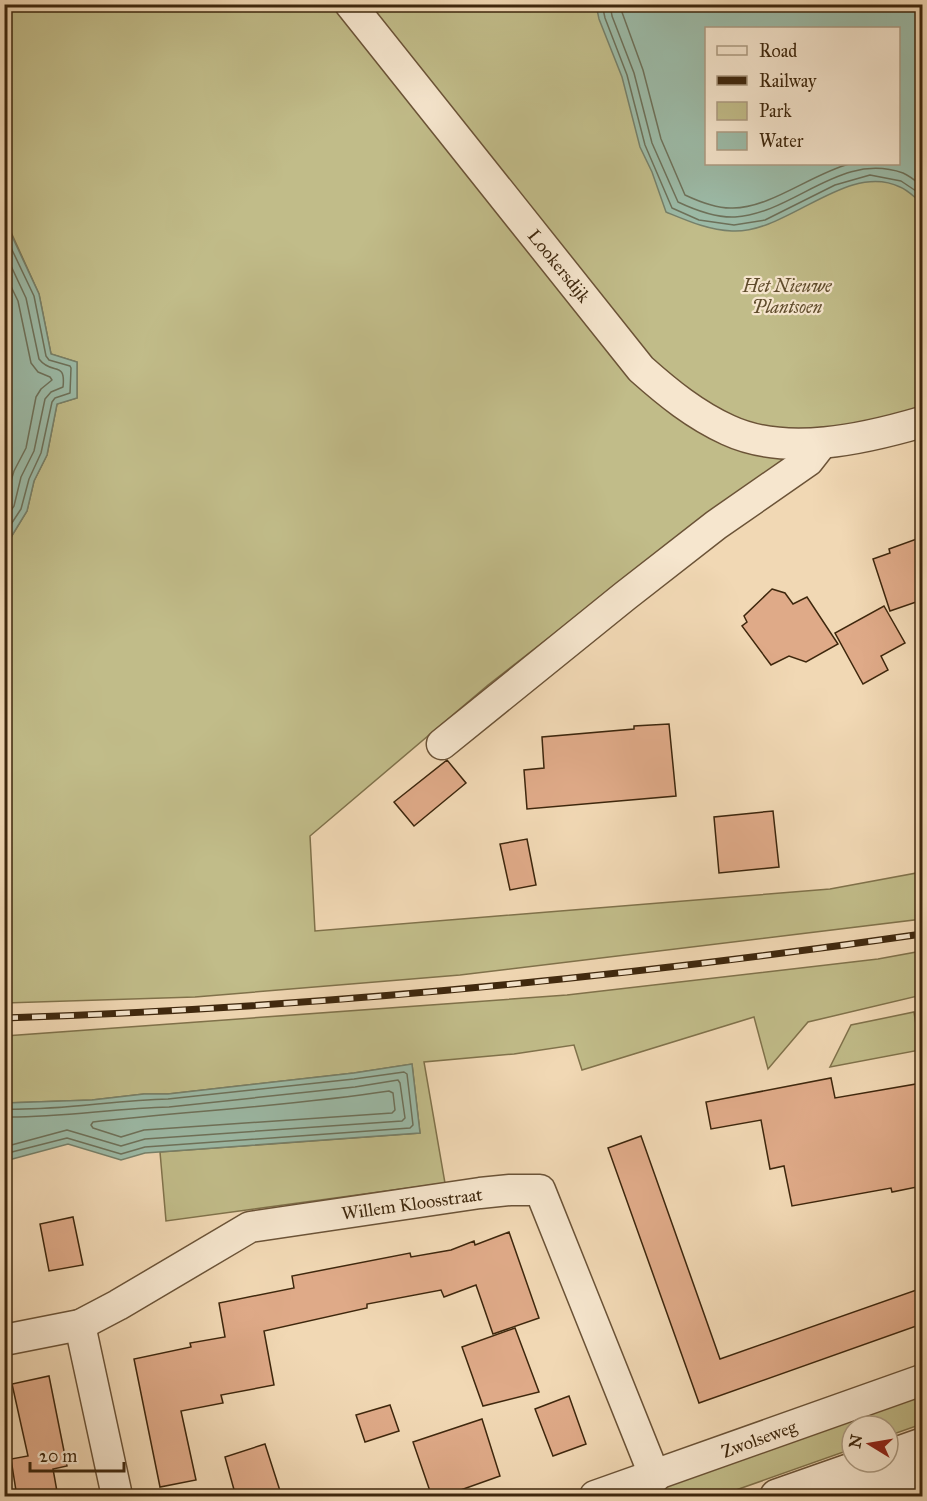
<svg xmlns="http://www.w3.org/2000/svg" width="927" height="1501" viewBox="0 0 927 1501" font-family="'IM FELL Great Primer',serif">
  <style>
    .green { fill: #c1bc89; stroke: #80724b; stroke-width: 1.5; fill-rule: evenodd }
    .water { fill: #9cbba8; stroke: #76806a; stroke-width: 1.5; fill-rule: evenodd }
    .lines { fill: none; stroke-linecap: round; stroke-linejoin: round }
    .shore { stroke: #6d715a; stroke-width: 1.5 }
    .building { fill: #dfaa88; stroke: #3e270d; stroke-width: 1.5 }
    .minor-casing { stroke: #6b5337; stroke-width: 33 }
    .tertiary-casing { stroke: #6b5337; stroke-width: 36 }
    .minor { stroke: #f6e6ce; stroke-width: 30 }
    .tertiary { stroke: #f6e6ce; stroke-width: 33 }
    .rail-casing { stroke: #3e270d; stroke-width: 7 }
    .rail { stroke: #f6e6ce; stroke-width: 4.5; stroke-dasharray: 14; stroke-linecap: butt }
    .labels { text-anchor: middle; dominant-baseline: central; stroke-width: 4.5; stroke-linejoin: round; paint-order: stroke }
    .street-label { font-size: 18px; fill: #3e270d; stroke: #f6e6ce }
    .park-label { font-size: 18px; font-style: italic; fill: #5f4c2c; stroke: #f6e6ce }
  </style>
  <rect width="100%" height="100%" fill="#f1d8b4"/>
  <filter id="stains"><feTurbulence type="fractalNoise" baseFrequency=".00333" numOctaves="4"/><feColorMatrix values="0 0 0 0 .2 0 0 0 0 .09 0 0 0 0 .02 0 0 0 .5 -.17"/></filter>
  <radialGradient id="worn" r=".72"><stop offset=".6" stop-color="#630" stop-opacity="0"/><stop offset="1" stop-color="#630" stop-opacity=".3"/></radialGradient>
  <!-- green -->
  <g class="green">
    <polygon points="4,5 334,5 525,242 663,399 800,453 619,583 488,685 310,836 315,931 830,889 922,872 922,919 460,975 195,997 5,1003 5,547 27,511 34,481 47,455 57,404 77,398 77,362 51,354 39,294 5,219"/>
    <path d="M365 5H922V410L838 433 779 435 726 419 677 388 613 323ZM706 28H898V164H706Z"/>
    <polygon points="922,951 922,995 808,1022 768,1069 754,1017 582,1070 574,1045 514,1054 424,1062 445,1183 166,1221 160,1152 420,1133 412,1064 354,1073 168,1094 144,1094 92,1100 5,1103 5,1036 567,995 878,959"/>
    <polygon points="914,1012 920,1050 830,1067 851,1025"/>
    <polygon points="922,1394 922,1424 888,1436 888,1426 852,1426 852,1449 719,1496 637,1496"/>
  </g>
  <!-- water -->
  <g class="water">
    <path d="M596 5H922V203C915 198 908 190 900 187 847 161 787 234 732 231 708 230 688 221 666 212L652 172 640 147 622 77 599 19ZM706 28H898V164H706Z"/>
    <polygon points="4,219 39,294 51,354 77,362 77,398 57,404 47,455 34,481 27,511 5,547"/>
    <polygon points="412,1064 420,1133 145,1153 121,1160 68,1144 5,1161 5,1103 92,1100 144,1094 168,1094 354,1073"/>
  </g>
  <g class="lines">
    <!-- shore -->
    <g class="shore">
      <polyline points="602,4 605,18 627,75 645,145 672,208 699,220 734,225 765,220 835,185 870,175 901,181 922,195"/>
      <path d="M610 4 612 16 634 73 652 143 678 202C695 210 715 218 735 217 795 213 840 151 903 173 910 176 917 182 922 186"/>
      <path d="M619 4 643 70 661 139 685 195C700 202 717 209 733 208 770 208 812 174 849 164"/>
      <polyline points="4,233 34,296 46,356 49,360 70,366 71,368 70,393 55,398 52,402 41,453 29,479 21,509 4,535"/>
      <path d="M4 251 26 298 39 359C52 376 66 360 63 387L51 392 45 399 34 451 21 477 14 506 4 521"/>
      <polyline points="4,272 18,301 31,363 38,372 50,377 52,380 41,389 36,397 26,448 14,471 4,504"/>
      <path d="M389 1091 393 1093 395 1110 392 1113 144 1130 121 1137 93 1128 91 1125 93 1122C192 1111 291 1106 389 1091Z"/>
      <path d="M4 1109C59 1111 114 1100 168 1099L354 1079 404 1072 407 1074 413 1125 410 1128 145 1147 121 1154 67 1138 4 1154"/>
      <path d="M4 1117C60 1118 114 1108 169 1107L355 1087 398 1080 400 1083 405 1118 402 1121 145 1139 121 1146 67 1130 4 1147"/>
    </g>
  </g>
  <!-- building -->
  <g class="building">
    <polygon points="922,537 922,600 890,611 873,559 890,553 889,549"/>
    <polygon points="772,589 785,593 793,604 807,597 838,644 806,662 789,656 771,665 742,626 747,622 744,616"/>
    <polygon points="884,606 905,643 881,656 888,670 863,684 835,633"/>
    <polygon points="669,724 676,796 527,809 524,770 544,768 542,737 634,729 634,726"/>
    <polygon points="447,760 466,783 414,826 394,802"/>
    <polygon points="773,811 779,867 719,873 714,817"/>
    <polygon points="527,839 536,885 510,890 500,844"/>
    <polygon points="831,1078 835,1098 922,1083 922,1186 892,1192 891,1188 792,1206 784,1166 770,1169 761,1120 711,1129 706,1102"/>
    <polygon points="641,1136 720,1359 922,1288 922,1324 699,1403 608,1148"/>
    <polygon points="73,1217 83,1265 49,1271 40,1224"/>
    <polygon points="509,1232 539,1318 493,1334 476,1285 444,1297 441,1290 367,1304 367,1308 264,1331 274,1385 221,1395 223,1403 181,1411 196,1480 160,1487 134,1359 191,1347 190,1343 225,1337 219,1303 294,1288 292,1276 410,1253 411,1257 451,1250 474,1241 475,1245"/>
    <polygon points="515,1328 539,1392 483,1406 462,1347"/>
    <polygon points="49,1376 67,1466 53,1469 58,1497 17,1497 11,1459 28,1456 12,1384"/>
    <polygon points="569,1396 586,1444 553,1456 535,1409"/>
    <polygon points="390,1405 399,1431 365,1442 356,1415"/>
    <polygon points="482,1419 500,1476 441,1497 432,1497 413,1442"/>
    <polygon points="265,1444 282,1497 236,1497 225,1457"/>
  </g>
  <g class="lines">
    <defs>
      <g id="minor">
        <path d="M350 4 641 369C668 393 695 415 728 430 786 457 864 439 922 422"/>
        <polyline points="442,744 625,596 716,525 808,461 822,443"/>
        <polyline points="80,1325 117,1496"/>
        <polyline points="4,1340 80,1325 118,1305 250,1227 480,1193 510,1190 540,1190 655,1477"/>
        <polyline points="595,1496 922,1380"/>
      </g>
      <g id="tertiary">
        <polyline points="888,1457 922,1445"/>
        <polyline points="777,1496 874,1462"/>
        <polyline points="861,1496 922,1475"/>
      </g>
    </defs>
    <!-- minor casing -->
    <use href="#minor" class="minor-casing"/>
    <!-- tertiary casing -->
    <use href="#tertiary" class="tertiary-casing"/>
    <!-- minor -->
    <use href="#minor" class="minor"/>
    <!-- tertiary -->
    <use href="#tertiary" class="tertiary"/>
    <defs>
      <path id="rail" d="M4 1018C312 1008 618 978 922 934"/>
    </defs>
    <!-- rail casing -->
    <use href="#rail" class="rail-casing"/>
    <!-- rail -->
    <use href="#rail" class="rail"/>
  </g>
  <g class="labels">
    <!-- street labels -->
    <g class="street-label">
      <text transform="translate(559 266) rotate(51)">Lookersdijk</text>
      <text transform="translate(412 1204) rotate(-8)">Willem Kloosstraat</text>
      <text transform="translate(759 1439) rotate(-20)">Zwolseweg</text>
    </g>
    <!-- park labels -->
    <g class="park-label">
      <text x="787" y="286">Het Nieuwe<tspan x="787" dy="21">Plantsoen</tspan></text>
    </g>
  </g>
  <!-- margin -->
  <rect width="927" height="1501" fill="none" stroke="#f1d8b4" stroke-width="24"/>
  <rect x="6" y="6" width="915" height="1489" fill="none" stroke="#3e270d" stroke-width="3"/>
  <rect x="12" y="12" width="903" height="1477" fill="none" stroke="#3e270d" stroke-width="1.5"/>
  <!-- legend -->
  <rect x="705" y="27" width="195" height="138" fill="#f6e6ce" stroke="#ac9a81" stroke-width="1.5"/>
  <rect x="717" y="46" width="30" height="9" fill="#f6e6ce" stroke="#ac9a81" stroke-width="1.5"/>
  <text x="759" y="57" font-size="18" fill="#3e270d">Road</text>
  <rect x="717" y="76" width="30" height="9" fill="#3e270d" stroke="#ac9a81" stroke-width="1.5"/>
  <text x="759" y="87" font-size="18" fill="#3e270d">Railway</text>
  <rect x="717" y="102" width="30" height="18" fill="#c1bc89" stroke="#ac9a81" stroke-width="1.5"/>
  <text x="759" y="117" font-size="18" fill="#3e270d">Park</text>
  <rect x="717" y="132" width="30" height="18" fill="#9cbba8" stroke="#ac9a81" stroke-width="1.5"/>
  <text x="759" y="147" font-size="18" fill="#3e270d">Water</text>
  <!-- north arrow -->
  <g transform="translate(870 1444) rotate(281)"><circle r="28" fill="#f6e6ce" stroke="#ac9a81" stroke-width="1.5"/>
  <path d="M0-4.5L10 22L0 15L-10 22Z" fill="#8f2418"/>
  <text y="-9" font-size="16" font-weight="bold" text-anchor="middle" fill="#3e270d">N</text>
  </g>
  <!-- scale -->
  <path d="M30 1462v9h94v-9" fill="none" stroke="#3e270d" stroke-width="3"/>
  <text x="39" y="1462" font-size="18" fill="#3e270d" stroke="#f6e6ce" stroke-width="4.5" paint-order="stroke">20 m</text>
  <rect width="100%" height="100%" filter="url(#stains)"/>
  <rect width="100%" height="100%" fill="url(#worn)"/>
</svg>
